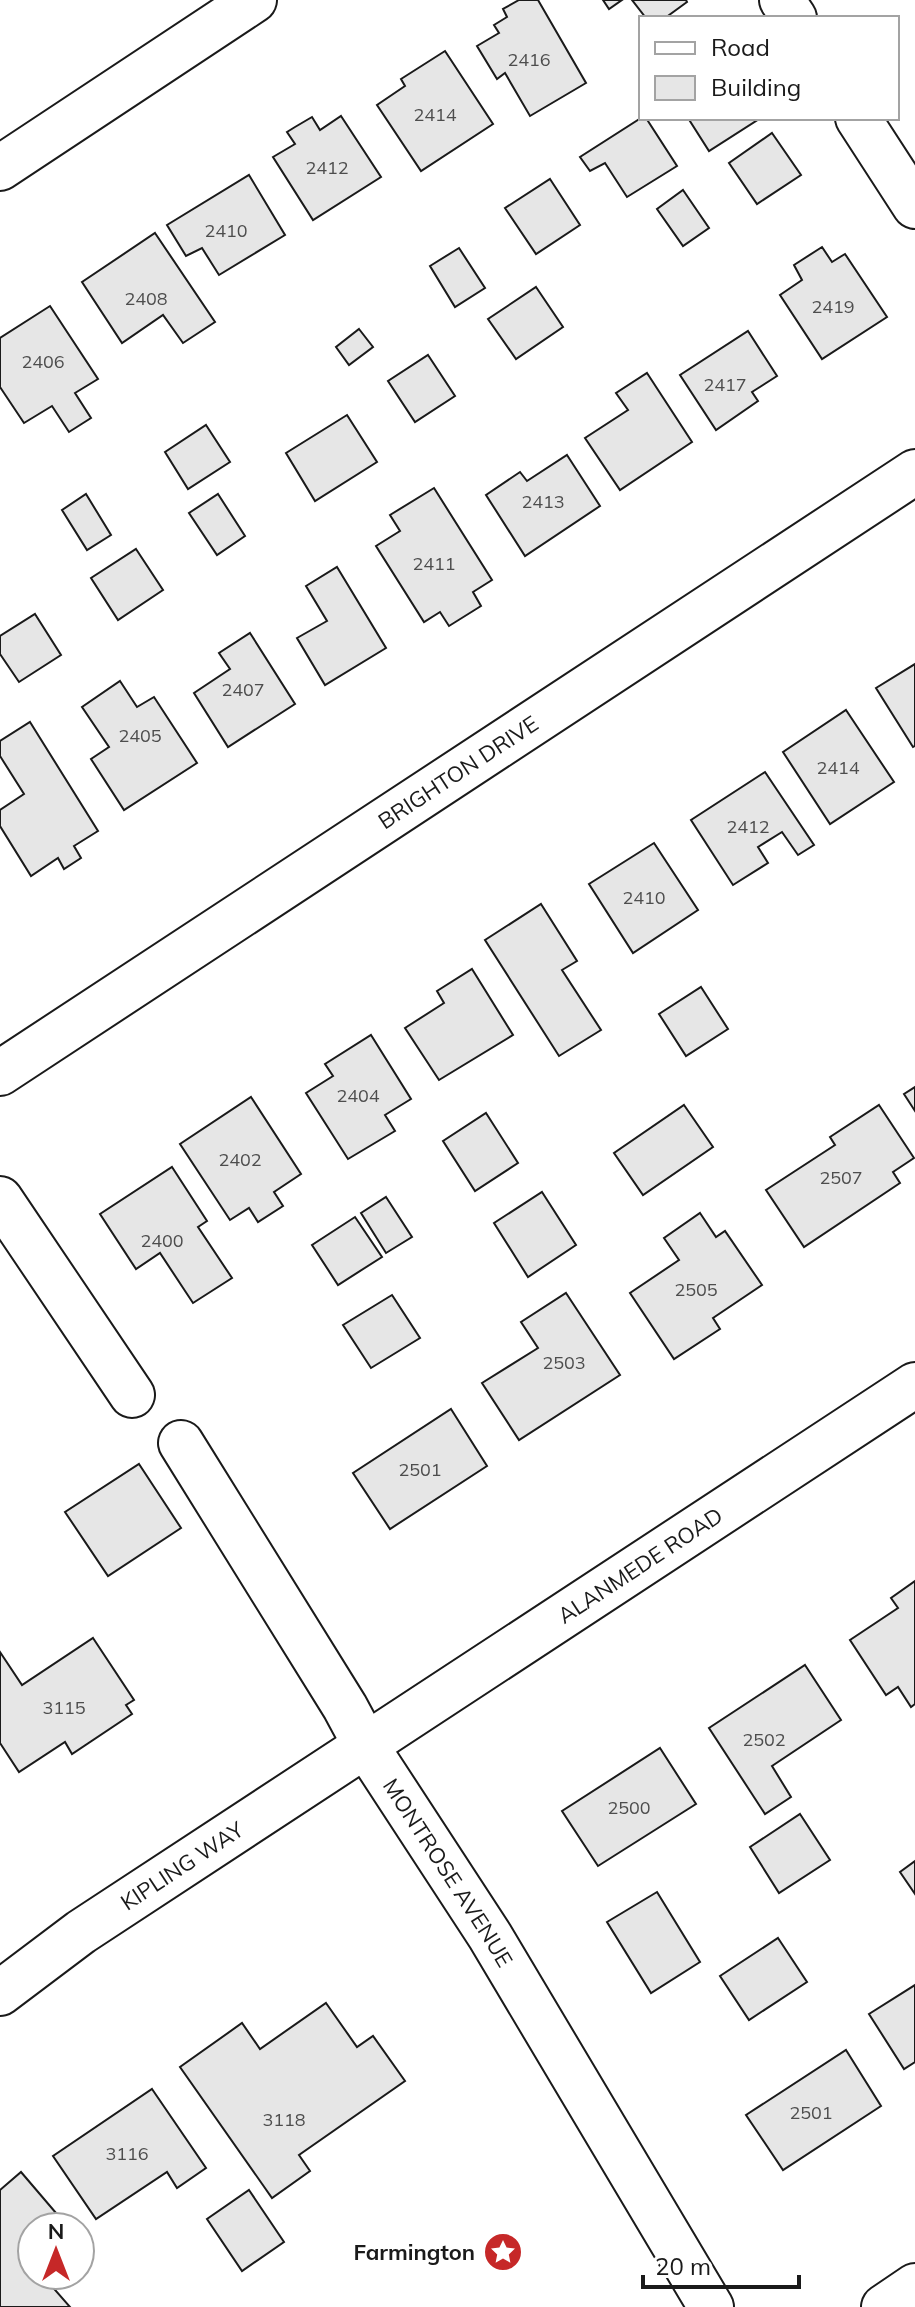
<svg xmlns="http://www.w3.org/2000/svg" width="915" height="2307" viewBox="0 0 915 2307" font-family="Mulish,sans-serif">
  <style>
    .building { fill: #e6e6e6; stroke: #1a1a1a; stroke-width: 2 }
    .lines { fill: none; stroke-linecap: round; stroke-linejoin: round }
    .minor-casing { stroke: #1a1a1a; stroke-width: 48 }
    .minor { stroke: #fff; stroke-width: 44 }
    .labels { text-anchor: middle; dominant-baseline: central; stroke-width: 6; stroke-linejoin: round; paint-order: stroke }
    .number-label { font-size: 18px; fill: #4d4d4d }
    .street-label { font-size: 22px; fill: #1a1a1a; stroke: #fff }
    .poi-label { font-size: 22px; font-weight: bold; fill: #1a1a1a; stroke: #fff; text-anchor: end }
  </style>
  <rect width="100%" height="100%" fill="#fff"/>
  <!-- building -->
  <g class="building">
    <polygon points="519,0 538,0 586,83 530,116 505,73 497,79 477,46 499,33 494,25 507,17 503,9"/>
    <polygon points="603,0 622,0 609,9"/>
    <polygon points="632,0 686,0 687,2 665,18 646,18"/>
    <polygon points="445,51 493,124 421,171 377,105 405,86 401,79"/>
    <polygon points="341,116 381,177 313,220 273,157 295,144 287,132 295,127 312,117 320,130"/>
    <polygon points="641,118 646,118 677,166 627,197 605,163 590,171 580,157"/>
    <polygon points="688,118 758,118 759,119 709,151"/>
    <polygon points="772,133 801,175 757,204 729,163"/>
    <polygon points="249,175 285,235 219,275 202,248 186,256 167,225"/>
    <polygon points="550,179 580,225 536,254 505,208"/>
    <polygon points="683,190 709,228 683,246 657,209"/>
    <polygon points="155,233 215,322 183,343 163,315 122,343 82,282"/>
    <polygon points="822,247 832,262 845,254 887,317 822,359 780,295 802,280 794,265"/>
    <polygon points="459,248 485,288 455,307 430,266"/>
    <polygon points="536,287 563,327 516,359 488,319"/>
    <polygon points="50,306 98,379 75,393 91,418 69,432 52,406 24,423 0,387 0,338"/>
    <polygon points="359,329 373,347 349,365 336,347"/>
    <polygon points="748,331 777,376 752,392 758,401 716,430 680,375"/>
    <polygon points="428,355 455,396 415,422 388,381"/>
    <polygon points="647,373 692,442 620,490 585,438 628,410 616,393"/>
    <polygon points="347,415 377,462 315,501 286,453"/>
    <polygon points="206,425 230,462 188,489 165,452"/>
    <polygon points="567,455 600,506 525,556 486,495 520,472 527,481"/>
    <polygon points="434,488 492,580 473,592 481,606 449,626 440,612 424,622 376,546 400,531 390,515"/>
    <polygon points="86,494 111,535 87,550 62,510"/>
    <polygon points="218,494 245,536 217,555 189,513"/>
    <polygon points="136,549 163,590 118,620 91,578"/>
    <polygon points="337,567 386,648 325,685 297,638 327,621 306,586"/>
    <polygon points="35,614 61,655 19,682 0,654 0,636"/>
    <polygon points="250,633 295,704 228,747 194,693 230,669 219,653"/>
    <polygon points="915,664 915,746 913,747 876,688"/>
    <polygon points="120,681 137,707 154,697 197,763 124,810 91,759 109,747 82,707"/>
    <polygon points="846,710 894,782 830,824 783,752"/>
    <polygon points="30,722 98,831 74,846 81,858 64,869 58,858 31,876 0,826 0,810 24,794 0,756 0,741"/>
    <polygon points="765,772 814,845 798,855 782,832 758,847 768,863 733,885 691,820"/>
    <polygon points="654,843 698,910 633,953 589,884"/>
    <polygon points="541,904 577,961 562,970 601,1030 559,1056 485,940"/>
    <polygon points="472,969 513,1035 439,1080 405,1028 444,1003 437,991"/>
    <polygon points="701,987 728,1029 686,1056 659,1014"/>
    <polygon points="371,1035 411,1099 385,1115 395,1131 348,1159 306,1093 333,1076 325,1064"/>
    <polygon points="915,1087 915,1111 904,1094"/>
    <polygon points="251,1097 301,1174 274,1192 283,1206 258,1222 249,1208 230,1220 180,1144"/>
    <polygon points="684,1105 713,1147 643,1195 614,1153"/>
    <polygon points="879,1105 914,1158 893,1172 900,1183 804,1247 766,1190 835,1145 830,1137"/>
    <polygon points="486,1113 518,1163 475,1191 443,1141"/>
    <polygon points="172,1167 207,1221 198,1227 232,1278 193,1303 160,1253 136,1269 100,1214"/>
    <polygon points="542,1192 576,1245 528,1277 494,1223"/>
    <polygon points="386,1197 412,1237 386,1253 361,1213"/>
    <polygon points="700,1213 716,1237 725,1231 762,1285 713,1318 720,1329 674,1359 630,1293 679,1260 664,1238"/>
    <polygon points="355,1217 382,1257 338,1285 312,1245"/>
    <polygon points="566,1293 620,1375 519,1440 482,1383 538,1348 521,1322"/>
    <polygon points="392,1295 420,1338 371,1368 343,1325"/>
    <polygon points="451,1409 487,1466 390,1529 353,1473"/>
    <polygon points="139,1464 181,1528 108,1576 65,1512"/>
    <polygon points="915,1581 915,1704 911,1707 898,1687 886,1695 850,1640 898,1608 891,1598"/>
    <polygon points="93,1638 134,1700 126,1705 132,1714 72,1754 65,1742 19,1772 0,1743 0,1652 22,1685"/>
    <polygon points="805,1665 841,1720 772,1766 791,1797 765,1814 709,1728"/>
    <polygon points="660,1748 696,1804 598,1866 562,1811"/>
    <polygon points="800,1814 830,1860 779,1893 750,1847"/>
    <polygon points="915,1861 915,1894 900,1872"/>
    <polygon points="657,1892 700,1962 651,1993 607,1922"/>
    <polygon points="778,1938 807,1982 749,2020 720,1976"/>
    <polygon points="915,1985 915,2062 904,2069 869,2014"/>
    <polygon points="326,2003 357,2047 373,2036 405,2081 299,2155 310,2171 272,2198 180,2067 242,2023 260,2049"/>
    <polygon points="846,2050 881,2106 783,2170 746,2115"/>
    <polygon points="152,2089 206,2168 177,2188 167,2172 96,2219 53,2156"/>
    <polygon points="21,2172 68,2227 32,2227 32,2275 42,2275 70,2307 0,2307 0,2190"/>
    <polygon points="249,2190 284,2242 242,2271 207,2219"/>
  </g>
  <g class="lines">
    <defs>
      <g id="minor">
        <polyline points="782,0 794,18"/>
        <polyline points="858,118 915,206"/>
        <polyline points="0,168 254,0"/>
        <path id="s1" d="M0 1073 915 472"/>
        <polyline points="0,1199 132,1395"/>
        <path id="s2" d="M181 1443 345 1707 366 1746 490 1936 711 2307"/>
        <path id="s3" d="M0 1993 81 1932 915 1385"/>
        <polyline points="884,2307 915,2286"/>
      </g>
    </defs>
    <!-- minor casing -->
    <use href="#minor" class="minor-casing"/>
    <!-- minor -->
    <use href="#minor" class="minor"/>
  </g>
  <!-- icons -->
  <defs>
    <symbol id="sight-disc" viewBox="-11 -11 22 22"><circle r="9.5" fill="#c62828" stroke="#fff"/><path d="M0-6L1.8-2.2L6-1.7L2.9 1.2L3.7 5.4L0 3.3L-3.7 5.4L-2.9 1.2L-6-1.7L-1.8-2.2Z" fill="#fff"/></symbol>
  </defs>
  <g fill-rule="evenodd">
    <use href="#sight-disc" x="481" y="2230" width="44" height="44"/>
  </g>
  <g class="labels">
    <!-- number labels -->
    <g class="number-label">
      <text x="529" y="59">2416</text>
      <text x="435" y="114">2414</text>
      <text x="327" y="167">2412</text>
      <text x="226" y="230">2410</text>
      <text x="146" y="298">2408</text>
      <text x="833" y="306">2419</text>
      <text x="43" y="361">2406</text>
      <text x="725" y="384">2417</text>
      <text x="543" y="501">2413</text>
      <text x="434" y="563">2411</text>
      <text x="243" y="689">2407</text>
      <text x="140" y="735">2405</text>
      <text x="838" y="767">2414</text>
      <text x="748" y="826">2412</text>
      <text x="644" y="897">2410</text>
      <text x="358" y="1095">2404</text>
      <text x="240" y="1159">2402</text>
      <text x="841" y="1177">2507</text>
      <text x="162" y="1240">2400</text>
      <text x="696" y="1289">2505</text>
      <text x="564" y="1362">2503</text>
      <text x="420" y="1469">2501</text>
      <text x="64" y="1707">3115</text>
      <text x="764" y="1739">2502</text>
      <text x="629" y="1807">2500</text>
      <text x="811" y="2112">2501</text>
      <text x="284" y="2119">3118</text>
      <text x="127" y="2153">3116</text>
    </g>
    <!-- street labels -->
    <g class="street-label">
      <text stroke="none"><textPath href="#s1" startOffset="548">BRIGHTON DRIVE</textPath></text>
      <text stroke="none"><textPath href="#s3" startOffset="770">ALANMEDE ROAD</textPath></text>
      <text stroke="none"><textPath href="#s3" startOffset="222">KIPLING WAY</textPath></text>
      <text stroke="none"><textPath href="#s2" startOffset="506">MONTROSE AVENUE</textPath></text>
    </g>
    <!-- poi labels -->
    <g class="poi-label">
      <text x="475" y="2252">Farmington</text>
    </g>
  </g>
  <!-- legend -->
  <rect x="639" y="16" width="260" height="104" fill="#ffffff" stroke="#a3a3a3" stroke-width="2"/>
  <rect x="655" y="42" width="40" height="12" fill="#ffffff" stroke="#a3a3a3" stroke-width="2"/>
  <text x="711" y="56" font-size="24" fill="#1a1a1a">Road</text>
  <rect x="655" y="76" width="40" height="24" fill="#e6e6e6" stroke="#a3a3a3" stroke-width="2"/>
  <text x="711" y="96" font-size="24" fill="#1a1a1a">Building</text>
  <!-- north arrow -->
  <g transform="translate(56 2251)"><circle r="38" fill="#ffffff" stroke="#a3a3a3" stroke-width="2"/>
  <path d="M0-6L14 30L0 20L-14 30Z" fill="#c62828"/>
  <text y="-12" font-size="22" font-weight="bold" text-anchor="middle" fill="#1a1a1a">N</text>
  </g>
  <!-- scale -->
  <path d="M643 2275v12h156v-12" fill="none" stroke="#1a1a1a" stroke-width="4"/>
  <text x="655" y="2275" font-size="24" fill="#1a1a1a" stroke="#ffffff" stroke-width="6" paint-order="stroke">20 m</text>
</svg>
